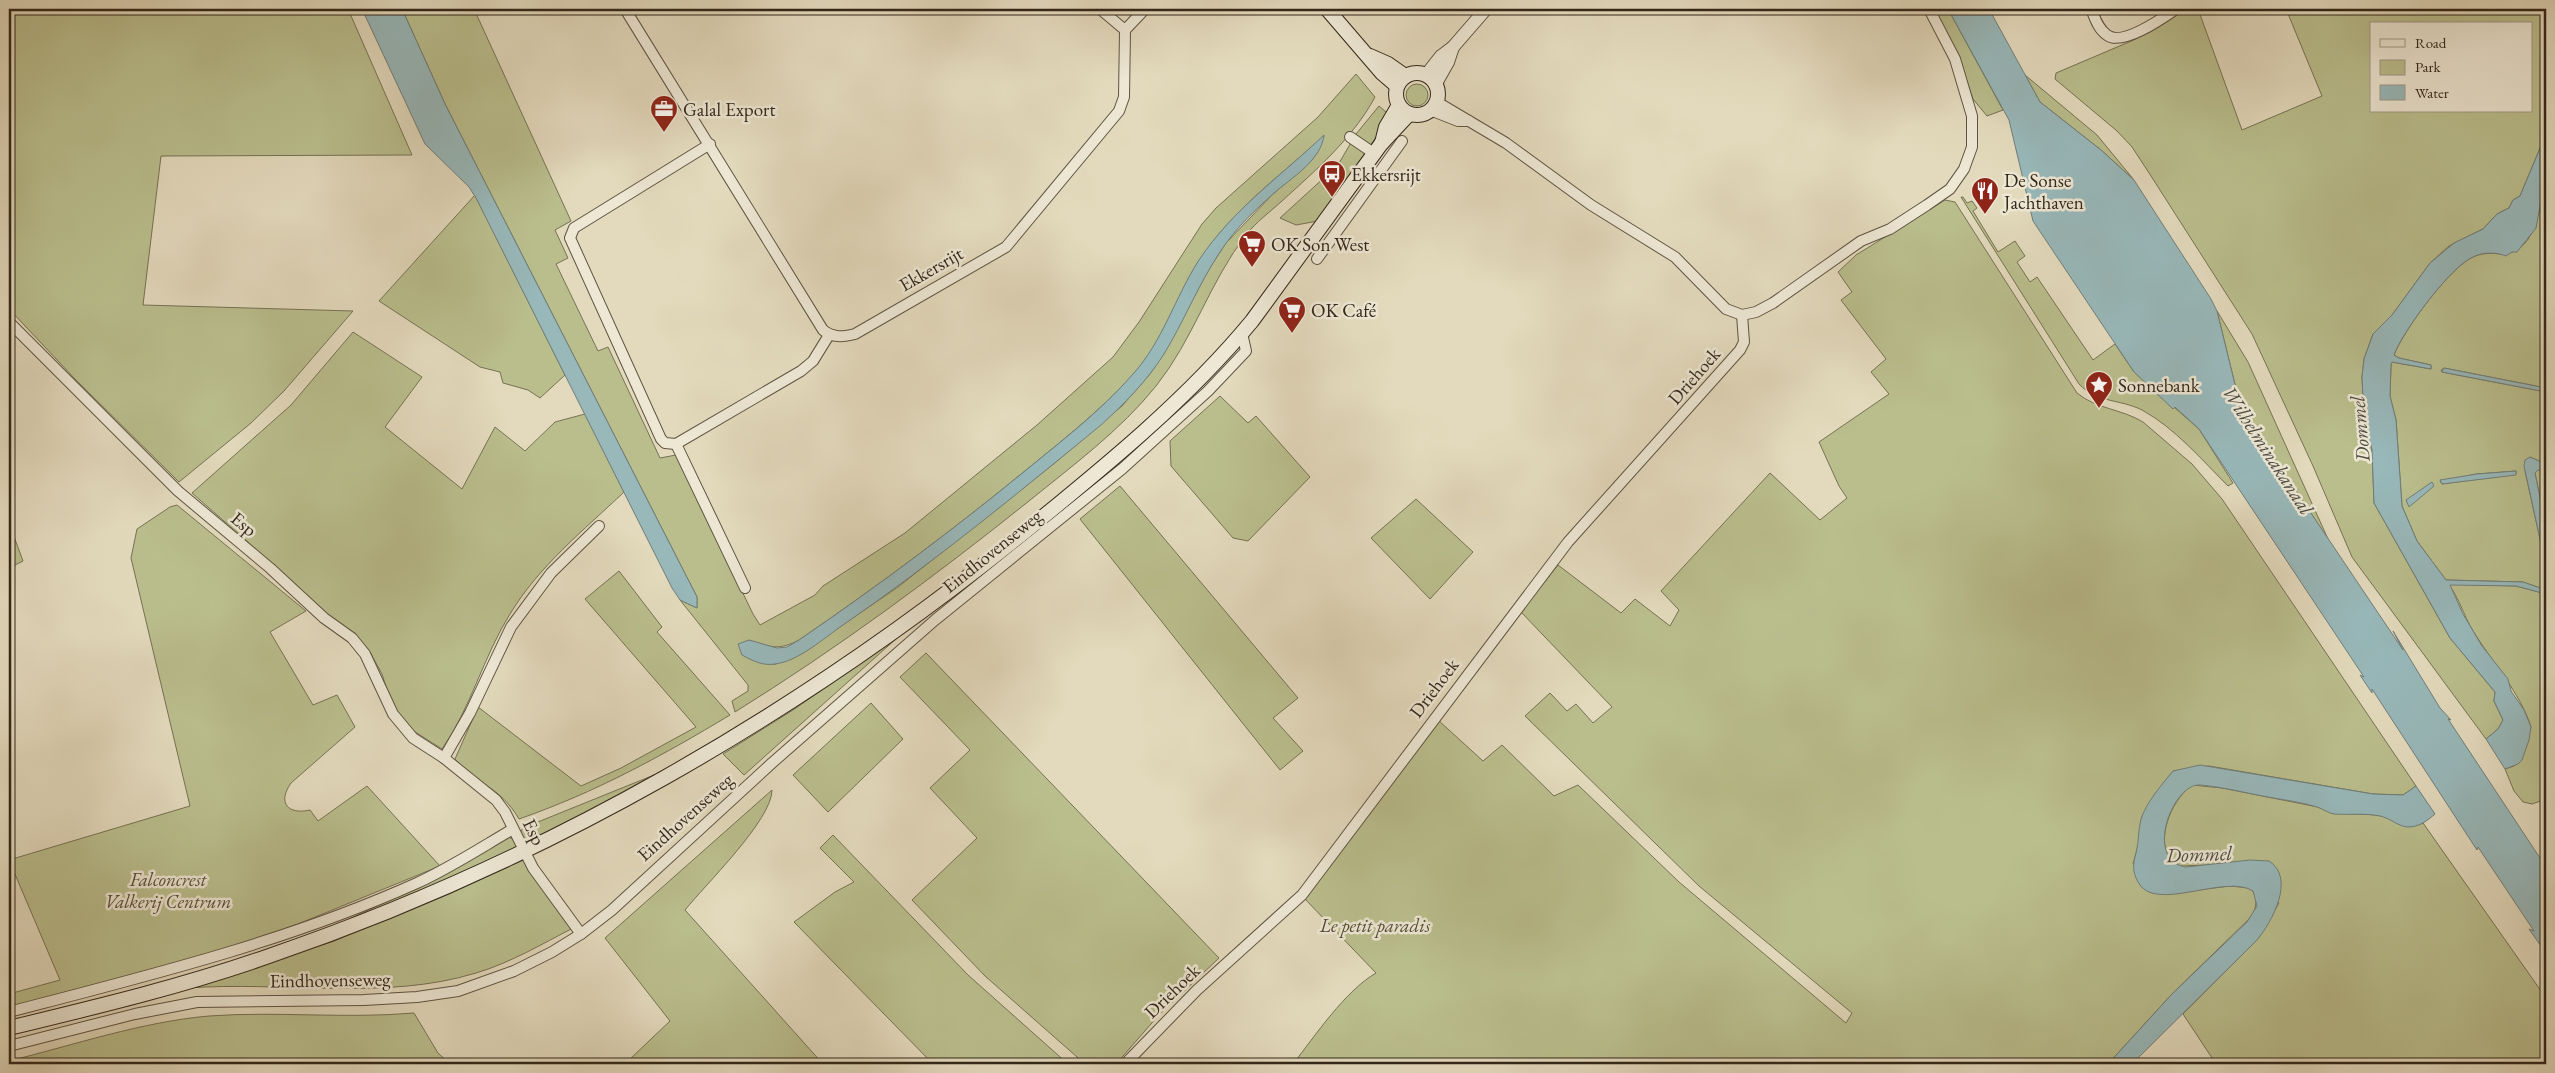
<svg xmlns="http://www.w3.org/2000/svg" width="2555" height="1073" viewBox="0 0 2555 1073" font-family="'EB Garamond',serif">
  <style>
    .green { fill: #babe8d; stroke: #767254; fill-rule: evenodd }
    .water { fill: #98b8ba; stroke: #707e7a }
    .lines { fill: none; stroke-linecap: round; stroke-linejoin: round }
    .minor-casing { stroke: #5f5443; stroke-width: 12 }
    .tertiary-casing { stroke: #5f5443; stroke-width: 14 }
    .secondary-casing { stroke: #33271a; stroke-width: 16 }
    .minor { stroke: #ede7d4; stroke-width: 10 }
    .tertiary { stroke: #ede7d4; stroke-width: 12 }
    .secondary { stroke: #ede7d4; stroke-width: 14 }
    .labels { text-anchor: middle; dominant-baseline: central; stroke-width: 5; stroke-linejoin: round; paint-order: stroke }
    .poi-label { font-size: 19px; fill: #33271a; stroke: #ede7d4; text-anchor: start }
    .street-label { font-size: 19px; fill: #33271a; stroke: #ede7d4 }
    .park-label { font-size: 19px; font-style: italic; fill: #554d37; stroke: #ede7d4 }
    .water-label { font-size: 20px; font-style: italic; fill: #4c4b42; stroke: #ede7d4 }
  </style>
  <rect width="100%" height="100%" fill="#e3dabd"/>
  <filter id="stains"><feTurbulence type="fractalNoise" baseFrequency=".004" numOctaves="4"/><feColorMatrix values="0 0 0 0 .2 0 0 0 0 .09 0 0 0 0 .02 0 0 0 .5 -.17"/></filter>
  <radialGradient id="worn" r=".72"><stop offset=".6" stop-color="#630" stop-opacity="0"/><stop offset="1" stop-color="#630" stop-opacity=".3"/></radialGradient>
  <!-- green -->
  <g class="green">
    <polygon points="9,9 348,9 412,155 161,156 143,305 353,311 284,391 251,423 179,482 76,380 9,309"/>
    <path d="M402 9H474L571 221 555 230 568 258 556 264 598 351 608 347 660 458 676 455 753 614 760 625 815 595 823 586 905 533 1037 425 1113 357 1139 322 1202 224 1216 208 1318 117 1356 74 1375 97C1353 138 1316 170 1282 201 1270 212 1256 222 1246 235 1210 281 1193 340 1156 386 1121 430 1072 466 1029 501 934 577 838 648 735 712L732 701 748 691V685L680 600 697 608V597L446 106ZM1324 136 1312 160 1273 194 1226 243 1209 269 1164 353 1150 374 1122 406 1056 462 898 587 800 654 776 664H767L749 640C769 648 781 650 799 640 875 588 949 533 1020 475 1059 443 1099 412 1133 375 1163 342 1175 298 1199 261 1232 210 1280 176 1324 136Z"/>
    <polygon points="1934,9 1948,9 2003,110 1987,116 1973,99 1958,54"/>
    <path d="M2181 9H2198L2242 130 2322 96 2286 9H2546V134L2520 196 2513 200 2509 208 2497 214 2483 229 2449 246 2430 263 2392 315 2373 334 2364 359 2362 377 2364 417 2372 450 2374 503 2450 638 2495 692 2494 701 2503 720 2498 729 2486 739 2352 557 2313 466 2252 334 2151 176 2132 147 2117 131 2055 79 2056 73 2136 39ZM2371 24H2531V111H2371Z"/>
    <polygon points="2025,75 2097,135 2134,180 2101,150 2040,102"/>
    <circle cx="1417" cy="95" r="11"/>
    <polygon points="1379,106 1386,112 1390,110 1382,128 1344,185 1342,183 1331,199 1333,200 1318,221 1296,225 1280,218 1338,165 1356,134"/>
    <path d="M2546 194V388L2444 368 2441 370 2442 372 2546 392V464L2530 457 2525 471 2546 566V590L2523 582 2446 580 2417 541 2402 506 2396 420 2390 396 2391 365 2392 362 2431 369V365L2399 358 2394 355C2403 331 2452 264 2475 256 2494 249 2504 260 2521 247 2537 235 2540 199 2546 194ZM2516 471V474L2442 484 2440 481 2477 474Z"/>
    <polygon points="475,195 565,375 540,398 528,390 503,383 500,372 480,367 379,301"/>
    <path d="M1961 197H1963L1967 203 1972 201 1977 208 1973 211 1998 252 2015 241 2025 256 2017 262 2030 282 2037 277 2093 360 2115 344 2134 372 2199 429 2233 483 2228 486C2202 460 2175 428 2142 410 2120 399 2097 403 2079 384Z"/>
    <path d="M1945 200 1955 202 2077 393C2096 409 2122 409 2143 422L2192 464 2222 499 2416 786 2403 795 2373 794 2209 766 2173 771 2142 817 2139 843 2133 864 2190 891 2230 886 2250 888 2257 897 2254 914 2172 994 2108 1064H1293C1315 1036 1345 991 1376 973L1305 899 1438 720 1483 761 1502 745 1554 796 1578 785 1679 882 1846 1023 1852 1013 1699 886 1525 716 1550 693 1567 711 1576 704 1593 723 1612 707 1521 612 1558 565 1621 613 1635 599 1670 626 1679 610 1661 591 1770 473 1820 520 1847 498 1839 486 1819 442 1889 394 1871 372 1886 359 1841 300 1852 292 1838 272 1856 255Z"/>
    <polygon points="2217,311 2248,362 2328,539 2241,409"/>
    <path d="M353 332 422 377 385 427 462 489 495 427 525 451 555 422 585 414 624 492C584 530 539 566 510 614 484 655 470 710 442 749L412 730 400 718 387 690 382 674 370 652 355 634 320 611 248 542 192 493 291 405Z"/>
    <polygon points="1220,396 1248,423 1256,416 1310,477 1248,541 1233,538 1171,466 1170,441"/>
    <polygon points="2538,470 2546,470 2546,527 2535,473"/>
    <polygon points="1120,486 1298,698 1273,718 1303,751 1280,770 1080,519"/>
    <polygon points="1416,499 1473,552 1430,599 1371,538"/>
    <path d="M177 505 306 611 270 632 313 705 337 695 355 727 291 783C277 803 288 815 310 810L318 821 367 786 440 866 254 942 9 1008V994L60 980 9 860 190 806 131 558 137 529 170 507Z"/>
    <polygon points="9,523 23,561 9,568"/>
    <path d="M619 571 662 627 657 632 730 715C662 756 594 793 519 819 500 786 475 784 455 759L478 707 581 786 621 768 696 727 585 599Z"/>
    <path d="M2454 584 2516 586 2546 594V799L2532 804 2523 802 2514 791 2505 769 2514 766 2531 727C2520 692 2491 661 2472 629 2464 616 2459 598 2449 585Z"/>
    <polygon points="897,638 744,775 723,754 793,710"/>
    <polygon points="926,653 1219,958 1158,1016 1116,1064 1085,1064 985,976 912,900 977,838 930,788 970,750 900,677"/>
    <polygon points="871,703 903,739 828,812 793,775"/>
    <polygon points="654,775 525,846 520,833 523,828"/>
    <path d="M2192 785 2222 788 2318 807C2338 818 2365 811 2386 817 2401 822 2407 830 2423 823L2546 998V1064H2216L2183 1014 2257 940 2279 903 2212 865 2180 866 2167 854C2158 832 2174 798 2192 785Z"/>
    <path d="M772 790C772 820 705 885 685 910L823 1064H633L629 1060 670 1021 605 938Z"/>
    <polygon points="833,835 968,975 1068,1064 933,1064 794,922 835,892 854,882 820,848"/>
    <polygon points="508,837 513,839 518,849 391,904 347,920 444,875"/>
    <path d="M524 860 573 928C542 944 510 963 476 973 385 1001 282 981 188 988L334 941Z"/>
    <path d="M414 1013 438 1053 450 1064H9V1061C74 1045 141 1022 209 1016 277 1011 345 1019 414 1013Z"/>
  </g>
  <!-- water -->
  <g class="water">
    <polygon points="362,9 402,9 446,106 697,597 697,608 680,600 672,588 476,198 469,187 425,144"/>
    <polygon points="1948,9 1989,9 2040,102 2101,150 2134,180 2211,299 2217,311 2241,409 2403,650 2393,631 2440,708 2451,720 2448,719 2546,867 2546,950 2541,942 2541,946 2529,929 2534,931 2478,847 2477,850 2372,689 2372,693 2360,675 2364,677 2199,429 2175,407 2173,409 2134,372 2033,221 2009,120"/>
    <path d="M2546 134V194L2541 201 2536 228 2517 252H2512L2506 256C2497 252 2482 252 2473 257 2451 266 2402 332 2394 355L2399 358 2431 365V369L2392 362 2391 365 2390 396 2396 420 2402 506 2417 541 2446 580 2523 582 2546 590V594L2516 586 2450 585 2463 614 2482 646 2508 679 2511 691 2524 710 2531 727 2529 740 2522 760 2518 764 2505 769 2486 739 2498 729 2503 720 2494 701 2495 692 2450 638 2374 503 2372 450 2364 417 2362 377 2364 359 2373 334 2392 315 2430 263 2454 243 2483 229 2497 214 2509 208 2513 200 2520 196Z"/>
    <path d="M1324 135C1321 161 1291 178 1273 194 1262 204 1250 215 1240 226 1206 264 1190 311 1164 354 1147 381 1124 404 1101 425 1017 494 933 563 843 625 824 638 799 661 775 664 763 666 753 661 742 655L738 644 749 640 777 648 787 647 799 640C875 588 949 533 1020 475 1059 443 1100 412 1133 374 1163 341 1175 297 1199 260 1233 209 1281 176 1324 135Z"/>
    <polygon points="2444,368 2546,388 2546,392 2442,372"/>
    <polygon points="2530,457 2546,464 2546,470 2538,470 2535,473 2546,527 2546,566 2524,466 2525,460"/>
    <polygon points="2516,471 2516,475 2442,484 2440,480 2477,474"/>
    <polygon points="2432,482 2434,486 2409,507 2406,500"/>
    <path d="M2200 765 2373 794 2403 795 2416 786 2435 814C2427 821 2419 827 2408 827 2399 827 2390 818 2380 816 2365 813 2350 815 2334 814 2328 813 2323 809 2317 807 2301 802 2284 800 2268 797 2246 793 2223 787 2200 785 2173 783 2143 860 2186 867L2250 860 2269 861C2296 878 2272 922 2257 940L2132 1064H2108L2172 994 2247 922 2257 906 2253 891C2225 873 2154 914 2138 882 2132 871 2133 864 2136 853 2139 842 2138 830 2141 819 2146 803 2162 784 2173 771Z"/>
  </g>
  <g class="lines">
    <defs>
      <g id="minor">
        <path d="M625 9 823 330C833 338 843 337 855 334L1006 247 1119 111 1124 97 1125 30 1145 9"/>
        <polyline points="1100,9 1125,30"/>
        <path d="M2091 9C2095 18 2098 29 2107 35 2122 47 2163 18 2176 9"/>
        <polyline points="1437,102 1506,143 1591,205 1675,257 1726,309 1742,315 1756,312 1773,303 1861,241 1890,229 1927,205 1950,189 1964,169 1972,147 1972,116 1955,59 1929,9"/>
        <polyline points="1430,110 1458,121 1469,121"/>
        <polyline points="1350,137 1375,154"/>
        <polyline points="710,144 574,228 570,238 661,439 665,443 676,444 801,371 813,361 829,335"/>
        <polyline points="1317,259 1402,141"/>
        <polyline points="9,322 178,491 270,568 324,618 352,638 365,654 393,714 413,738 444,758 496,800 505,812 533,868 581,934"/>
        <polyline points="676,444 745,588"/>
        <polyline points="444,758 470,713 511,627 551,573 599,526"/>
        <path d="M9 1012C147 976 286 942 417 883 450 868 482 847 513 829"/>
        <polyline points="9,1046 135,1014 197,1002 364,1000 417,997 458,991 514,971 552,952 581,934 612,910 772,763 935,620 1122,469 1208,391 1246,351 1242,333"/>
        <polyline points="1125,1064 1197,990 1302,895 1568,542 1740,350 1744,342 1742,315"/>
      </g>
      <g id="tertiary">
        <polyline points="1426,75 1441,56 1453,47 1486,9"/>
        <polyline points="1435,85 1448,62 1453,47"/>
      </g>
      <g id="secondary">
        <polyline points="1327,9 1382,73 1397,86"/>
        <polyline points="1370,56 1388,64 1405,76"/>
        <circle cx="1417" cy="94" r="21"/>
        <polyline points="1382,143 1386,127 1399,105"/>
        <path d="M9 1028C96 1007 184 986 269 956 543 862 797 716 1022 534 1103 468 1186 401 1252 321L1381 144 1409 114"/>
      </g>
    </defs>
    <!-- minor casing -->
    <use href="#minor" class="minor-casing"/>
    <!-- tertiary casing -->
    <use href="#tertiary" class="tertiary-casing"/>
    <!-- secondary casing -->
    <use href="#secondary" class="secondary-casing"/>
    <!-- minor -->
    <use href="#minor" class="minor"/>
    <!-- tertiary -->
    <use href="#tertiary" class="tertiary"/>
    <!-- secondary -->
    <use href="#secondary" class="secondary"/>
  </g>
  <!-- icons -->
  <defs>
    <symbol id="office-pin" viewBox="-11 -11 22 30"><path d="M0 17L-7.5 6A9.5 9.5 0 1 1 7.5 6Z" fill="#8f2418" stroke="#ede7d4"/><path d="M-6-3h4V-5.5h4V-3h4V5H-6ZM-1-4.5V-3h2v-1.5ZM-6 0V1H6V0Z" fill="#fff"/></symbol>
    <symbol id="bus-pin" viewBox="-11 -11 22 30"><path d="M0 17L-7.5 6A9.5 9.5 0 1 1 7.5 6Z" fill="#8f2418" stroke="#ede7d4"/><path d="M-5-6H5V4H4V6H2V4H-2V6H-4V4H-5ZM-3.5-4V0h7V-4ZM-3.5 1.2v1.5H-2V1.2ZM2 1.2v1.5H3.5V1.2Z" fill="#fff"/></symbol>
    <symbol id="restaurant-pin" viewBox="-11 -11 22 30"><path d="M0 17L-7.5 6A9.5 9.5 0 1 1 7.5 6Z" fill="#8f2418" stroke="#ede7d4"/><path d="M-5-6h1v4h1v-4h1v4h1v-4h1v5L-1.5 .5V6h-2V.5L-5-1ZM5-6V6H3V1.5H1.5Q1.5-4 5-6Z" fill="#fff"/></symbol>
    <symbol id="supermarket-pin" viewBox="-11 -11 22 30"><path d="M0 17L-7.5 6A9.5 9.5 0 1 1 7.5 6Z" fill="#8f2418" stroke="#ede7d4"/><path d="M-6-5.5h2.5l.6 2H6L4.5 2H-2.5L-4.4-4H-6ZM-1.5 3.2a1.3 1.3 0 1 0 .1 0ZM3 3.2a1.3 1.3 0 1 0 .1 0Z" fill="#fff"/></symbol>
    <symbol id="sight-pin" viewBox="-11 -11 22 30"><path d="M0 17L-7.5 6A9.5 9.5 0 1 1 7.5 6Z" fill="#8f2418" stroke="#ede7d4"/><path d="M0-6L1.8-2.2L6-1.7L2.9 1.2L3.7 5.4L0 3.3L-3.7 5.4L-2.9 1.2L-6-1.7L-1.8-2.2Z" fill="#fff"/></symbol>
  </defs>
  <g fill-rule="evenodd">
    <use href="#office-pin" x="648" y="93" width="32" height="43"/>
    <use href="#bus-pin" x="1316" y="158" width="32" height="43"/>
    <use href="#restaurant-pin" x="1969" y="175" width="32" height="43"/>
    <use href="#supermarket-pin" x="1236" y="228" width="32" height="43"/>
    <use href="#supermarket-pin" x="1276" y="294" width="32" height="43"/>
    <use href="#sight-pin" x="2083" y="369" width="32" height="43"/>
  </g>
  <g class="labels">
    <!-- poi labels -->
    <g class="poi-label">
      <text x="683" y="109">Galal Export</text>
      <text x="1351" y="174">Ekkersrijt</text>
      <text x="2004" y="180">De Sonse<tspan x="2004" dy="22">Jachthaven</tspan></text>
      <text x="1271" y="244">OK Son West</text>
      <text x="1311" y="310">OK Café</text>
      <text x="2118" y="385">Sonnebank</text>
    </g>
    <!-- street labels -->
    <g class="street-label">
      <text transform="translate(931 269) rotate(-30)">Ekkersrijt</text>
      <text transform="translate(1694 376) rotate(-49)">Driehoek</text>
      <text transform="translate(244 524) rotate(40)">Esp</text>
      <text transform="translate(992 551) rotate(-39)">Eindhovenseweg</text>
      <text transform="translate(1434 688) rotate(-53)">Driehoek</text>
      <text transform="translate(685 817) rotate(-42)">Eindhovenseweg</text>
      <text transform="translate(534 832) rotate(64)">Esp</text>
      <text transform="translate(330 980) rotate(-1)">Eindhovenseweg</text>
      <text transform="translate(1172 991) rotate(-44)">Driehoek</text>
    </g>
    <!-- park labels -->
    <g class="park-label">
      <text x="168" y="879">Falconcrest<tspan x="168" dy="22">Valkerij Centrum</tspan></text>
      <text x="1375" y="925">Le petit paradis</text>
    </g>
    <!-- water labels -->
    <g class="water-label">
      <text transform="translate(2360 429) rotate(-95)">Dommel</text>
      <text transform="translate(2268 450) rotate(57)">Wilhelminakanaal</text>
      <text transform="translate(2199 854) rotate(-2)">Dommel</text>
    </g>
  </g>
  <!-- margin -->
  <rect width="2555" height="1073" fill="none" stroke="#e3dabd" stroke-width="30"/>
  <rect x="10" y="10" width="2535" height="1053" fill="none" stroke="#33271a" stroke-width="2.5"/>
  <rect x="15" y="15" width="2525" height="1043" fill="none" stroke="#33271a"/>
  <!-- legend -->
  <rect x="2370" y="22" width="162" height="90" fill="#ede7d4" stroke="#a39a8a"/>
  <rect x="2380" y="39" width="25" height="8" fill="#ede7d4" stroke="#a39a8a"/>
  <text x="2415" y="48" font-size="15" fill="#33271a">Road</text>
  <rect x="2380" y="60" width="25" height="15" fill="#babe8d" stroke="#a39a8a"/>
  <text x="2415" y="72" font-size="15" fill="#33271a">Park</text>
  <rect x="2380" y="85" width="25" height="15" fill="#98b8ba" stroke="#a39a8a"/>
  <text x="2415" y="98" font-size="15" fill="#33271a">Water</text>
  <rect width="100%" height="100%" filter="url(#stains)"/>
  <rect width="100%" height="100%" fill="url(#worn)"/>
</svg>
